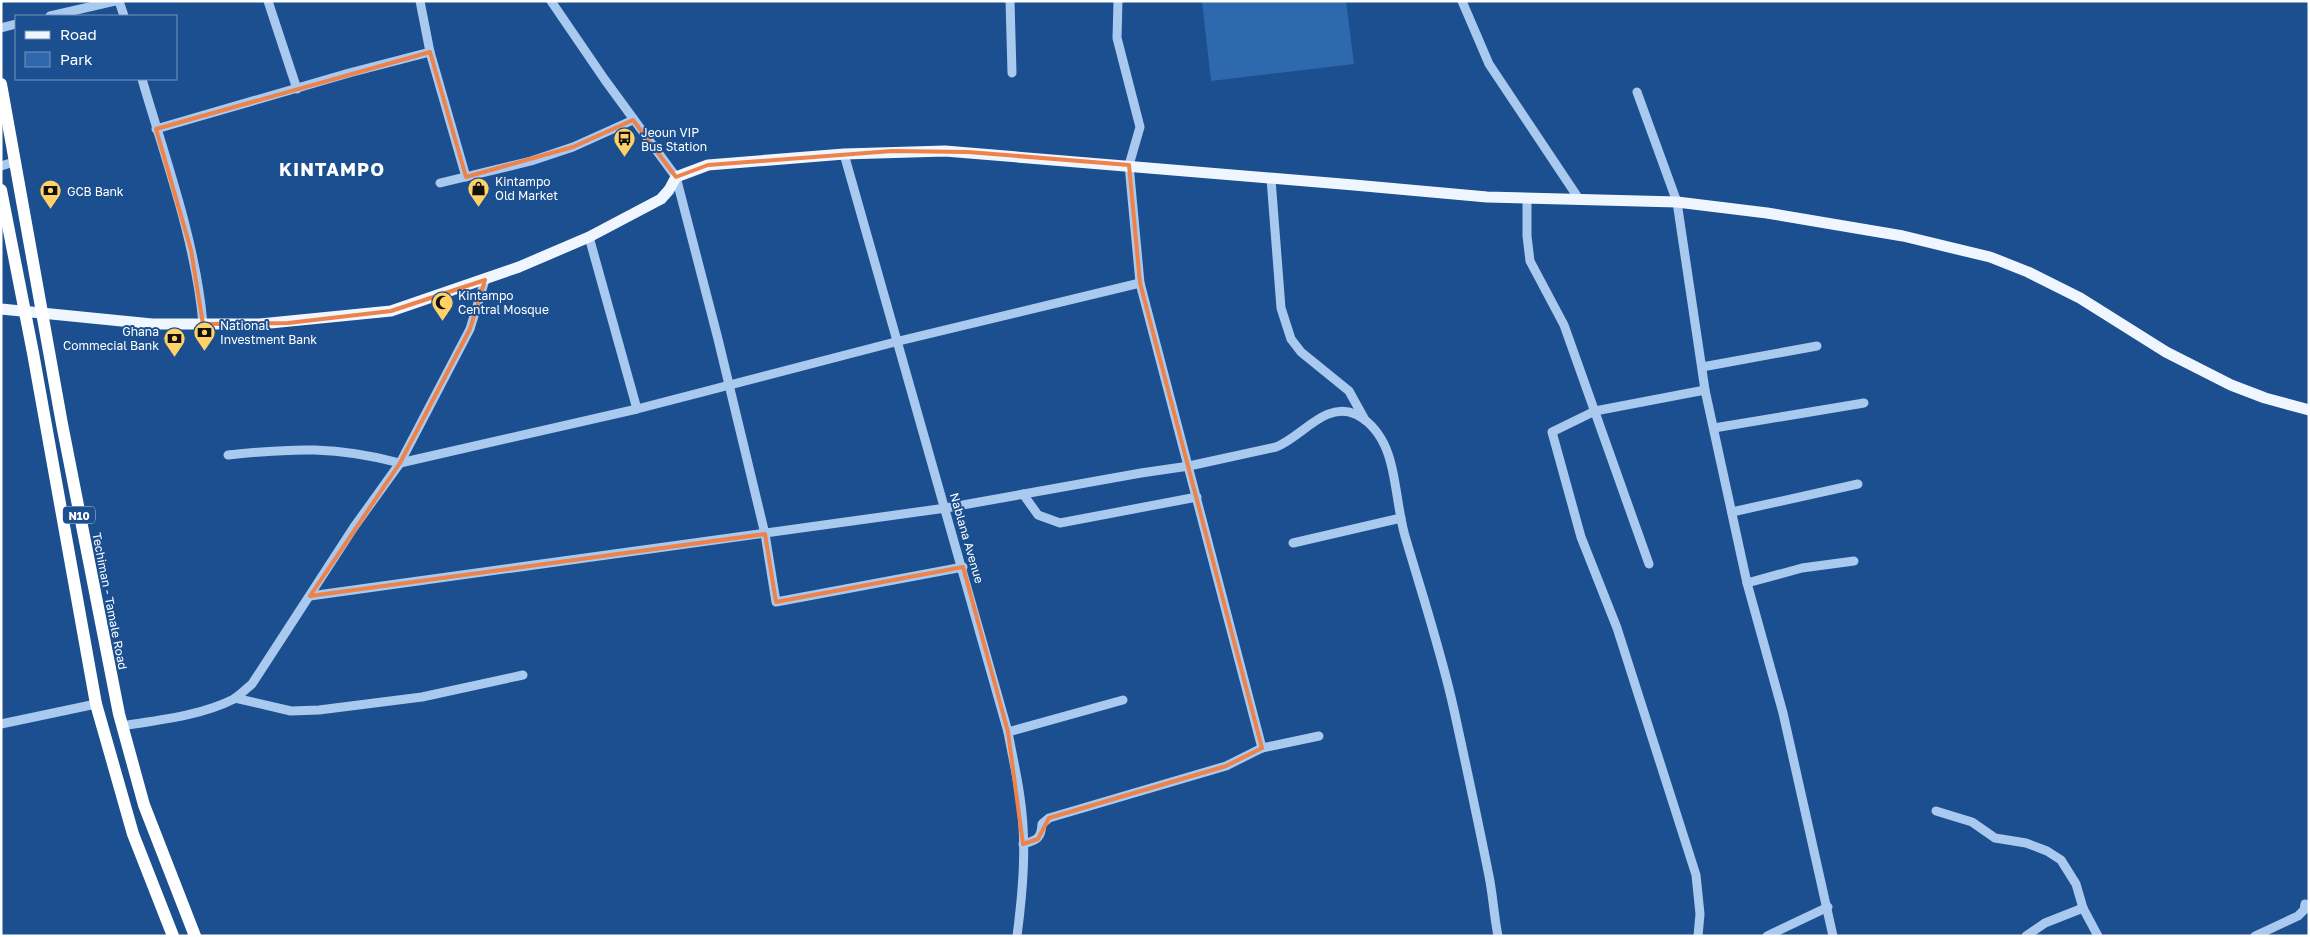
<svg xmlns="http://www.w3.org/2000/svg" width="2310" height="937" viewBox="0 0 2310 937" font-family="'Golos Text',sans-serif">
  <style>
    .green { fill: #2e69ad }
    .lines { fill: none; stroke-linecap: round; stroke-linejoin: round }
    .minor { stroke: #a9c9ee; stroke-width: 9 }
    .major { stroke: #f0f6ff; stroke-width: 11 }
    .highway { stroke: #fff; stroke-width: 12 }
    .marked { fill: none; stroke: #ee8249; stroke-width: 4; stroke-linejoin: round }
    .labels { text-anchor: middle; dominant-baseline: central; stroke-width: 4; stroke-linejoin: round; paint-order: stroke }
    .shield { fill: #1b4f8f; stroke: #bbcadd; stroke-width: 1 }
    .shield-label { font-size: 11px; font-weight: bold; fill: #fff }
    .poi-label { font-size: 12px; fill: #fff; stroke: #1b4f8f; text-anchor: start }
    .street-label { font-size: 12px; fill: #fff; stroke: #1b4f8f }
    .district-label { font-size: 18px; font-weight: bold; letter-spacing: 1px; fill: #fff; stroke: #1b4f8f }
  </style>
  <rect width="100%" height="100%" fill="#1b4f8f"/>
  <!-- green -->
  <polygon class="green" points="1202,1 1346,1 1354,64 1211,81"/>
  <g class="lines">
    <!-- minor -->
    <g class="minor">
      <polyline points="119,1 124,16"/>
      <polyline points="268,1 297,89"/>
      <polyline points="420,1 430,52 466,177"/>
      <polyline points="551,1 605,80 676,177 718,339 765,534 776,602 963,567"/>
      <polyline points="1010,1 1012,73"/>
      <polyline points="1462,1 1489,64 1579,199"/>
      <polyline points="50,16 115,1"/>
      <polyline points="1,28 16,24"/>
      <path d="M142 79C165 158 196 242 203 324"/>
      <polyline points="1637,92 1677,202 1705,390 1747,583 1783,713 1833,936"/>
      <polyline points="156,129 349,73 430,52"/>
      <path d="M844 154 1008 732C1012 754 1017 775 1020 797 1027 843 1023 890 1017 936"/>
      <polyline points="1,166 14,162"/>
      <polyline points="1271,179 1281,308 1291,339 1301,352 1349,391 1365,420"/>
      <polyline points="440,183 531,161 573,147 633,120"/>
      <polyline points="1527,199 1527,236 1530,261 1564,325 1649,564"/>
      <polyline points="589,237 637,409"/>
      <polyline points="1702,367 1817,346"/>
      <polyline points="1714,428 1864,403"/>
      <path d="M228 455C294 448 336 446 400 463L637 409 899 341 1140 283"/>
      <polyline points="1023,494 1038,515 1060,523 1197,497"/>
      <polyline points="1732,512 1858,484"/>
      <polyline points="1293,543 1401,518"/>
      <polyline points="1747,583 1802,568 1854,561"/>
      <path d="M310 596 946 508 1141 473 1189 466 1276 447C1302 437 1325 401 1355 414 1368 420 1378 432 1384 444 1396 468 1397 509 1405 536 1422 594 1441 651 1454 710 1466 765 1478 821 1489 876 1493 896 1494 916 1498 936"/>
      <polyline points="235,698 291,711 319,710 422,697 523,675"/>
      <polyline points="1,724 96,704"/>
      <path d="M122 726C159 720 200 716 234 699 240 695 246 689 252 684L354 527 400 463 470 329 485 280"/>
      <polyline points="1008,732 1123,700"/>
      <polyline points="1262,748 1319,736"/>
      <polyline points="1936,811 1972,822 1995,838 2026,843 2047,851 2061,860 2076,884 2083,908 2098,936"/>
      <path d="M1023 844C1037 840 1041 839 1042 824L1049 818 1226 766 1262 748 1140 283 1129 165 1140 127 1117 38 1118 1"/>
      <polyline points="1698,936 1700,914 1696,875 1617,628 1581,537 1552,432 1595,411 1705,390"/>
      <polyline points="1767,936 1828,907"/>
      <polyline points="2026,936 2045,923 2083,908"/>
      <polyline points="2255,936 2298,916 2304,910 2305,904"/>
    </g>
    <!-- major -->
    <polyline class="major" points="1,309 152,324 260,324 391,311 519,267 589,237 661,199 669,190 676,177 708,165 844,154 945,151 1354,185 1487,197 1677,202 1767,213 1903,236 1990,257 2028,272 2080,298 2166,352 2231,385 2265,398 2309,410"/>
    <!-- highway -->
    <g class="highway">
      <polyline points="1,84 62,424 119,714 144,805 195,936"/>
      <polyline points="1,190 33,353 96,704 133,834 173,936"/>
    </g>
  </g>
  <!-- marked area -->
  <path class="marked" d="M430 52 466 177 573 147 633 120 676 177 708 165 892 151 968 152 1129 165 1140 283 1262 748 1226 766 1049 818 1038 839 1023 844 1008 732 963 567 776 602 765 534 310 596 400 463 470 329 485 280 391 311 288 323 203 324 191 250 156 129Z"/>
  <!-- icons -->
  <defs>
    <symbol id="bus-pin" viewBox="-11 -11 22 30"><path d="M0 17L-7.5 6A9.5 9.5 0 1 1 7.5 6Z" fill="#ffd166" stroke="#1b4f8f"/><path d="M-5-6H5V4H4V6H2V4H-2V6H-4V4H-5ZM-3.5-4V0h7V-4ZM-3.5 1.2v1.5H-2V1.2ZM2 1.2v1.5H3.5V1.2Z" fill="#111"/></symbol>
    <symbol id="shop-pin" viewBox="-11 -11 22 30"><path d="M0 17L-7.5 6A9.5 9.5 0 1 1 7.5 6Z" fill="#ffd166" stroke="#1b4f8f"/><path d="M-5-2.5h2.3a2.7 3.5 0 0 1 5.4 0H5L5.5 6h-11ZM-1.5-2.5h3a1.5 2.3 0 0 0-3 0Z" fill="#111"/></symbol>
    <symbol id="bank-pin" viewBox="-11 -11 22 30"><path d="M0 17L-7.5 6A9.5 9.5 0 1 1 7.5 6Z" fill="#ffd166" stroke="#1b4f8f"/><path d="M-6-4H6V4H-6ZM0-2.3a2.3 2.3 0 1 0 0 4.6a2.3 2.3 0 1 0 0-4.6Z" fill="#111"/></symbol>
    <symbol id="mosque-pin" viewBox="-11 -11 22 30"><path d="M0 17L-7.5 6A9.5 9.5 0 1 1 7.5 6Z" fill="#ffd166" stroke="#1b4f8f"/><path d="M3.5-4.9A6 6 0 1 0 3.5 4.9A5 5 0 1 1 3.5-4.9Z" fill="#111"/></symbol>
  </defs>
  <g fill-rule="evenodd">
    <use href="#bus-pin" x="612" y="126" width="25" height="34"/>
    <use href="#shop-pin" x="466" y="176" width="25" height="34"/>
    <use href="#bank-pin" x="38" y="178" width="25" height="34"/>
    <use href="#mosque-pin" x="430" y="290" width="25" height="34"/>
    <use href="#bank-pin" x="192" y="320" width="25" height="34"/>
    <use href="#bank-pin" x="162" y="326" width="25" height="34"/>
  </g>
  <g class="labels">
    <!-- shield labels -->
    <rect class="shield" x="63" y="506.5" width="32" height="17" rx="4"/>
    <g class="shield-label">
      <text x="79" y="515">N10</text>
    </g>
    <!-- poi labels -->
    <g class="poi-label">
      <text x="641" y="132">Jeoun VIP<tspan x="641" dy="14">Bus Station</tspan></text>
      <text x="495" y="181">Kintampo<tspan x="495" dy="14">Old Market</tspan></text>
      <text x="67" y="191">GCB Bank</text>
      <text x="458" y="295">Kintampo<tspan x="458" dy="14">Central Mosque</tspan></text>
      <text x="220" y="325">National<tspan x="220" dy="14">Investment Bank</tspan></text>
      <text x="159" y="331" text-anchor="end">Ghana<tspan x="159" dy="14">Commecial Bank</tspan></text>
    </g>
    <!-- street labels -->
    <g class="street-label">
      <text transform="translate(967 538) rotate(74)">Nablana Avenue</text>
      <text transform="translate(110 601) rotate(79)">Techiman - Tamale Road</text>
    </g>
    <!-- district labels -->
    <g class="district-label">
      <text x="332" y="169">KINTAMPO</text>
    </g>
  </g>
  <!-- border -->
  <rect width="2310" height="937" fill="none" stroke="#ffffff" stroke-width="5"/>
  <!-- legend -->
  <rect x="15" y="15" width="162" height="65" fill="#1b4f8f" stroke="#7695bc"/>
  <rect x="25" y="31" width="25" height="8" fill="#f0f6ff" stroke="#7695bc"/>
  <text x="60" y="40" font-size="15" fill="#ffffff">Road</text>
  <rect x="25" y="52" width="25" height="15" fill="#2e69ad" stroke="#7695bc"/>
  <text x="60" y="65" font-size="15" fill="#ffffff">Park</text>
</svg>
